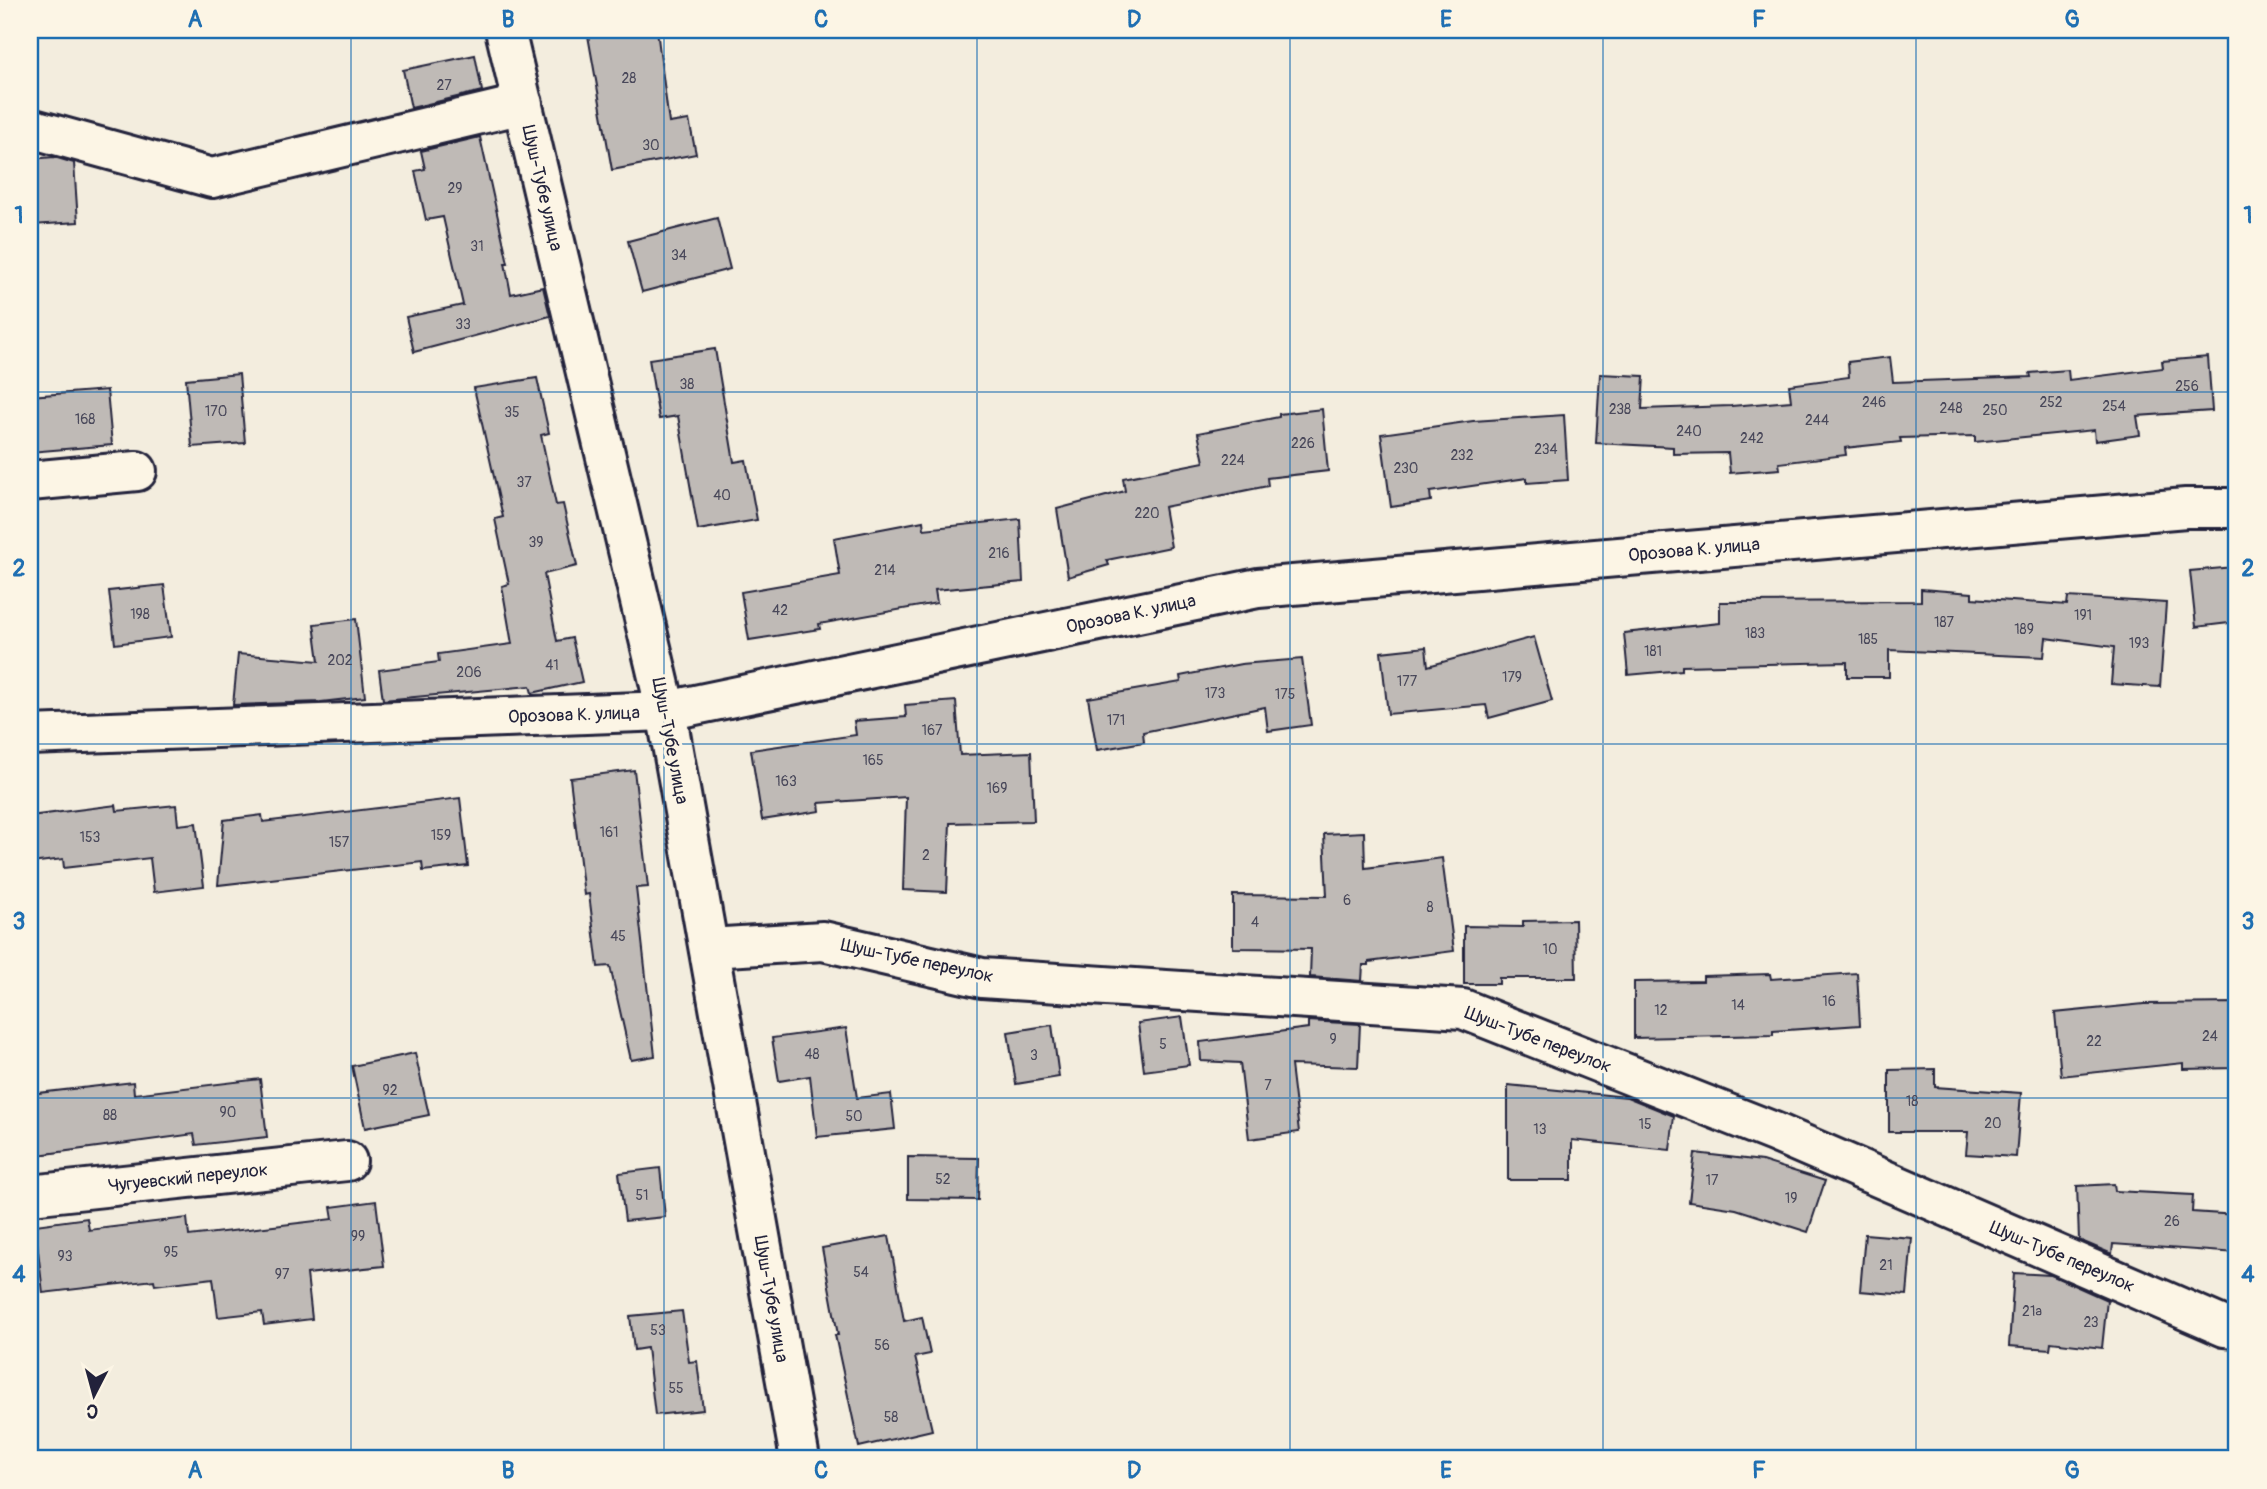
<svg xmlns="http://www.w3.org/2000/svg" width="2267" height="1489" viewBox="0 0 2267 1489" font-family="Pangolin,sans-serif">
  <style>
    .building { fill: #bfbab6; stroke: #22223b; stroke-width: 2 }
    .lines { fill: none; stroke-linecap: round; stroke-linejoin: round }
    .minor-casing { stroke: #22223b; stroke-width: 44 }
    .minor { stroke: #fcf5e5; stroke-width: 38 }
    .grid { fill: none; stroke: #1f6fb2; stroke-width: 2; stroke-opacity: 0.55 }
    .labels { text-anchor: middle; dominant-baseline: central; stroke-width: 6; stroke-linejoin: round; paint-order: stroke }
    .number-label { font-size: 14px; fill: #49485a }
    .street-label { font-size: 18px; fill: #22223b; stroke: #fcf5e5 }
    .neatline { fill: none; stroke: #1f6fb2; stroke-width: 2.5 }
    .grid-label { font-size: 23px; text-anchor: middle; font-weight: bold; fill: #1f6fb2 }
  </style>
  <rect width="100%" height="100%" fill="#f3edde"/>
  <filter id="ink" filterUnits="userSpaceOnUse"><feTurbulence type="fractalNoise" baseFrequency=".0143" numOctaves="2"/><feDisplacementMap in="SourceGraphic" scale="14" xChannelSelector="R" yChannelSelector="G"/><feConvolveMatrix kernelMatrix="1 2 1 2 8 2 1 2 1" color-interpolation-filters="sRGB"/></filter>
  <g filter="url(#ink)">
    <!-- building -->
    <g class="building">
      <polygon points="587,30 657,30 669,123 689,120 696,154 612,170"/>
      <polygon points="475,55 482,91 411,108 403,70"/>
      <polygon points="480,137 508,263 505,263 511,294 543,287 550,316 414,352 406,317 463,305 443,217 426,220 415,171 425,169 421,151"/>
      <polygon points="54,157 74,163 78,222 32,225 30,159"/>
      <polygon points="717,218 730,269 642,292 628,241"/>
      <polygon points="715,349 734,462 746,460 757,520 698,530 678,416 659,419 649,359"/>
      <polygon points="1890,357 1893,382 2031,377 2030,373 2068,370 2069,380 2163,368 2162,361 2208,357 2212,411 2137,416 2140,435 2095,441 2094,430 1975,442 1975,436 1900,438 1901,442 1845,448 1846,455 1779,463 1780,469 1730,473 1728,453 1673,454 1673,447 1596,443 1600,374 1644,376 1642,409 1731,406 1791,401 1789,385 1849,377 1848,362"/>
      <polygon points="239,374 245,443 192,447 186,379"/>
      <polygon points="537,378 549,433 541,435 556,505 563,504 577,566 544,574 557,641 572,638 582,682 532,693 530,686 383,700 379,670 439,662 438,654 512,644 502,586 509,584 495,519 503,517 474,388"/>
      <polygon points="107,390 112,445 30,452 30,396"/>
      <polygon points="1322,409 1328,471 1267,478 1268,486 1164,507 1171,547 1107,560 1109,565 1068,577 1057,509 1125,491 1123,478 1204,462 1198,433 1279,417 1279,414"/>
      <polygon points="1564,415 1568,480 1527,483 1527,478 1430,492 1431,501 1391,507 1381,434 1473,421"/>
      <polygon points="1020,519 1023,582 935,590 937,603 819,624 820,629 749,640 741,592 840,575 834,538 923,521 924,529"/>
      <polygon points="2234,567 2237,622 2196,627 2190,571"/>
      <polygon points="164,585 171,637 115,644 109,591"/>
      <polygon points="1921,589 1972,593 1972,598 2067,605 2068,597 2166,603 2160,687 2111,684 2114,647 2046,638 2044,657 1889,650 1889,677 1847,677 1847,662 1682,666 1682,670 1628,675 1624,633 1720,623 1720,602 1921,601"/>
      <polygon points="356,619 365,697 321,702 233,705 238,654 319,661 314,624"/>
      <polygon points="1534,637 1552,701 1489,718 1486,705 1388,714 1381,652 1426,647 1428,666"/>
      <polygon points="1302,659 1311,725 1268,731 1265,707 1143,732 1144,742 1097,750 1088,698 1181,682 1180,676 1241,664"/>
      <polygon points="956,701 960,755 1031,752 1034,821 950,823 947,892 903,890 906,797 819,803 820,811 762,820 751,750 856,735 854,721 906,717 905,705"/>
      <polygon points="634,770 648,887 636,888 655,1056 631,1060 610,966 598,967 589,894 584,895 570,778"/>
      <polygon points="460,798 468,866 423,871 422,862 218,885 224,820 262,815 263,822"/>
      <polygon points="116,805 117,811 176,805 178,825 196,823 204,886 154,892 150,858 64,868 63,859 30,863 30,816"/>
      <polygon points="1364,832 1365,868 1442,858 1454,951 1369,962 1369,965 1363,965 1362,981 1310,977 1311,949 1233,948 1233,895 1327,896 1324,834"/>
      <polygon points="1575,920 1576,978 1499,978 1499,984 1464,984 1464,926 1523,927 1523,921"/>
      <polygon points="1857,973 1860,1025 1773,1031 1773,1035 1634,1038 1634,982 1703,981 1703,976 1770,974 1771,979"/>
      <polygon points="2237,1003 2237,1068 2183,1069 2183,1063 2061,1076 2055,1013 2144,1004"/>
      <polygon points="1182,1017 1189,1065 1144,1071 1138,1023"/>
      <polygon points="1308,1021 1360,1024 1358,1067 1291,1065 1299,1132 1249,1139 1240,1063 1201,1061 1200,1042 1308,1028"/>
      <polygon points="1052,1025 1059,1077 1016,1084 1008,1032"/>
      <polygon points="846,1028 857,1098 891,1094 895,1129 817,1137 810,1076 779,1081 772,1038"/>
      <polygon points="415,1053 429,1115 365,1128 352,1066"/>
      <polygon points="1935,1069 1935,1087 2021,1093 2016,1157 1966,1154 1968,1132 1889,1132 1889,1070"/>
      <polygon points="260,1079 267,1137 196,1145 194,1134 30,1156 30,1094 133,1082 134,1094"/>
      <polygon points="1508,1085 1627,1097 1674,1116 1670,1150 1572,1140 1572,1180 1508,1180"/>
      <polygon points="1695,1153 1762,1161 1825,1181 1808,1232 1736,1209 1689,1202"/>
      <polygon points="908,1157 979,1158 978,1200 908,1199"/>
      <polygon points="660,1168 665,1217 625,1221 619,1173"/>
      <polygon points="2114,1184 2115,1191 2193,1195 2192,1212 2237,1215 2237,1253 2113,1244 2112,1254 2079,1240 2077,1186"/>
      <polygon points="376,1201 384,1266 307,1274 312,1319 264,1325 262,1312 218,1317 213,1278 155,1285 154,1280 43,1293 35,1225 87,1218 89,1230 187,1218 189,1236 333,1219 331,1207"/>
      <polygon points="1865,1234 1912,1238 1907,1295 1860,1291"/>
      <polygon points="889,1236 904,1321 922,1317 930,1354 915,1357 932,1430 859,1447 835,1335 838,1335 822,1248"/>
      <polygon points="2014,1273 2051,1275 2107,1300 2102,1348 2051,1342 2050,1349 2009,1346"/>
      <polygon points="682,1311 689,1362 697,1361 703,1410 655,1415 647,1348 634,1350 630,1316"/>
    </g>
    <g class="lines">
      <defs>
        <g id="minor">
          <polyline points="505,30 666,711 800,1459"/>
          <polyline points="30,128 212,178 523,104"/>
          <polyline points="30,481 137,471"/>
          <polyline points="30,735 666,711 1258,588 2186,508 2237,508"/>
          <polyline points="709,948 823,941 982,978 1463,1009 1774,1132 2225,1327 2237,1328"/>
          <polyline points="30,1195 347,1161"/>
        </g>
      </defs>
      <!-- minor casing -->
      <use href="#minor" class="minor-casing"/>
      <!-- minor -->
      <use href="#minor" class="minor"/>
    </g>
  </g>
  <!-- grid -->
  <path class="grid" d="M351 30V1459M664 30V1459M977 30V1459M1290 30V1459M1603 30V1459M1916 30V1459M30 392H2237M30 744H2237M30 1098H2237"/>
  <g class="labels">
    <!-- number labels -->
    <g class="number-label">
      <text x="629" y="78">28</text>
      <text x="444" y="85">27</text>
      <text x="651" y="145">30</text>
      <text x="455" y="188">29</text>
      <text x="477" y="246">31</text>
      <text x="679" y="255">34</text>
      <text x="463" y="324">33</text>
      <text x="687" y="384">38</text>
      <text x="2187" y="386">256</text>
      <text x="1874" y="402">246</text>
      <text x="2051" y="402">252</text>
      <text x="2114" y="406">254</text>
      <text x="1951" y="408">248</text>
      <text x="1620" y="409">238</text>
      <text x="1995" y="410">250</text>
      <text x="216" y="411">170</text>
      <text x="512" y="412">35</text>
      <text x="85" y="419">168</text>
      <text x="1817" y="420">244</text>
      <text x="1689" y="431">240</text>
      <text x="1752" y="438">242</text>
      <text x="1303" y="443">226</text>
      <text x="1546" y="449">234</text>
      <text x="1462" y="455">232</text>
      <text x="1233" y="460">224</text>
      <text x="1406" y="468">230</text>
      <text x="524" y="482">37</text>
      <text x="722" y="495">40</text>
      <text x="1147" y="513">220</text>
      <text x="536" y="542">39</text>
      <text x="999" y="553">216</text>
      <text x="885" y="570">214</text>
      <text x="780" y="610">42</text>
      <text x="140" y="614">198</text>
      <text x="2083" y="615">191</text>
      <text x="1944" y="622">187</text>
      <text x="2024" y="629">189</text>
      <text x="1755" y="633">183</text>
      <text x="1868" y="639">185</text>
      <text x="2139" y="643">193</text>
      <text x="1653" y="651">181</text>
      <text x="340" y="660">202</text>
      <text x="552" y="665">41</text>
      <text x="469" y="672">206</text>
      <text x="1512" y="677">179</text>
      <text x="1407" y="681">177</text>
      <text x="1215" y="693">173</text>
      <text x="1285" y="694">175</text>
      <text x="1116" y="720">171</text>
      <text x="932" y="730">167</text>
      <text x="873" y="760">165</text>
      <text x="786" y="781">163</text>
      <text x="997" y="788">169</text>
      <text x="609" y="832">161</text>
      <text x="441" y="835">159</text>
      <text x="90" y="837">153</text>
      <text x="339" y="842">157</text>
      <text x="926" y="855">2</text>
      <text x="1347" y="900">6</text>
      <text x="1430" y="907">8</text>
      <text x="1255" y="922">4</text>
      <text x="618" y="936">45</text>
      <text x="1550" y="949">10</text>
      <text x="1829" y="1001">16</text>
      <text x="1738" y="1005">14</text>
      <text x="1661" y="1010">12</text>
      <text x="2210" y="1036">24</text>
      <text x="1333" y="1039">9</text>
      <text x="2094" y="1041">22</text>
      <text x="1163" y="1044">5</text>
      <text x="812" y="1054">48</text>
      <text x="1034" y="1055">3</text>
      <text x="1268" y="1085">7</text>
      <text x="390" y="1090">92</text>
      <text x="1912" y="1101">18</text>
      <text x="228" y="1112">90</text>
      <text x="110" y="1115">88</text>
      <text x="854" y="1116">50</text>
      <text x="1993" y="1123">20</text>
      <text x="1645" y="1124">15</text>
      <text x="1540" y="1129">13</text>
      <text x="943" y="1179">52</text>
      <text x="1712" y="1180">17</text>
      <text x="642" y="1195">51</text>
      <text x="1791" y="1198">19</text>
      <text x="2172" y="1221">26</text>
      <text x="358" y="1236">99</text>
      <text x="171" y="1252">95</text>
      <text x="65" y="1256">93</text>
      <text x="1886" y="1265">21</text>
      <text x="861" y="1272">54</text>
      <text x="282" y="1274">97</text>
      <text x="2032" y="1311">21a</text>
      <text x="2091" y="1322">23</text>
      <text x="658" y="1330">53</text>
      <text x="882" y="1345">56</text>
      <text x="676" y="1388">55</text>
      <text x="891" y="1417">58</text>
    </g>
    <!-- street labels -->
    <g class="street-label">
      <text transform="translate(542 188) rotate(77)">Шуш-Тубе улица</text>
      <text transform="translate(1694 550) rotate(-5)">Орозова К. улица</text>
      <text transform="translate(1131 614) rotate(-12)">Орозова К. улица</text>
      <text transform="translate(574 715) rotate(-2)">Орозова К. улица</text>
      <text transform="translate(670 741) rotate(79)">Шуш-Тубе улица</text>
      <text transform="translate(917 961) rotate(12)">Шуш-Тубе переулок</text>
      <text transform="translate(1538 1040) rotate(21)">Шуш-Тубе переулок</text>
      <text transform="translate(188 1178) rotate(-6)">Чугуевский переулок</text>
      <text transform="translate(2062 1257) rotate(23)">Шуш-Тубе переулок</text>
      <text transform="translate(771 1299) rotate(80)">Шуш-Тубе улица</text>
    </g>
  </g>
  <!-- margin -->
  <rect width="2267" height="1489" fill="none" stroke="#fcf5e5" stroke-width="77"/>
  <!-- north arrow -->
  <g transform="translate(94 1395) rotate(186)" stroke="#fcf5e5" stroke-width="5" paint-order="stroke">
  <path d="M0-5L12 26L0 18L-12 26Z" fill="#22223b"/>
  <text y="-10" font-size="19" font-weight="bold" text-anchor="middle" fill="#22223b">С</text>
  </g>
  <rect x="38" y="38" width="2190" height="1412" class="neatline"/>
  <g class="grid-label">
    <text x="195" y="27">A</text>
    <text x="508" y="27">B</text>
    <text x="821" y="27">C</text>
    <text x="1134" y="27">D</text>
    <text x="1446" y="27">E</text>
    <text x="1759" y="27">F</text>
    <text x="2072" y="27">G</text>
    <text x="19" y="223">1</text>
    <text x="2248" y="223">1</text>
    <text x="19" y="576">2</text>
    <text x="2248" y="576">2</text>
    <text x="19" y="929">3</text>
    <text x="2248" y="929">3</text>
    <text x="19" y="1282">4</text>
    <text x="2248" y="1282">4</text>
    <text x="195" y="1478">A</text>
    <text x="508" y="1478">B</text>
    <text x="821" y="1478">C</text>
    <text x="1134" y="1478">D</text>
    <text x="1446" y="1478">E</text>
    <text x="1759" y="1478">F</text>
    <text x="2072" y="1478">G</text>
  </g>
</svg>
